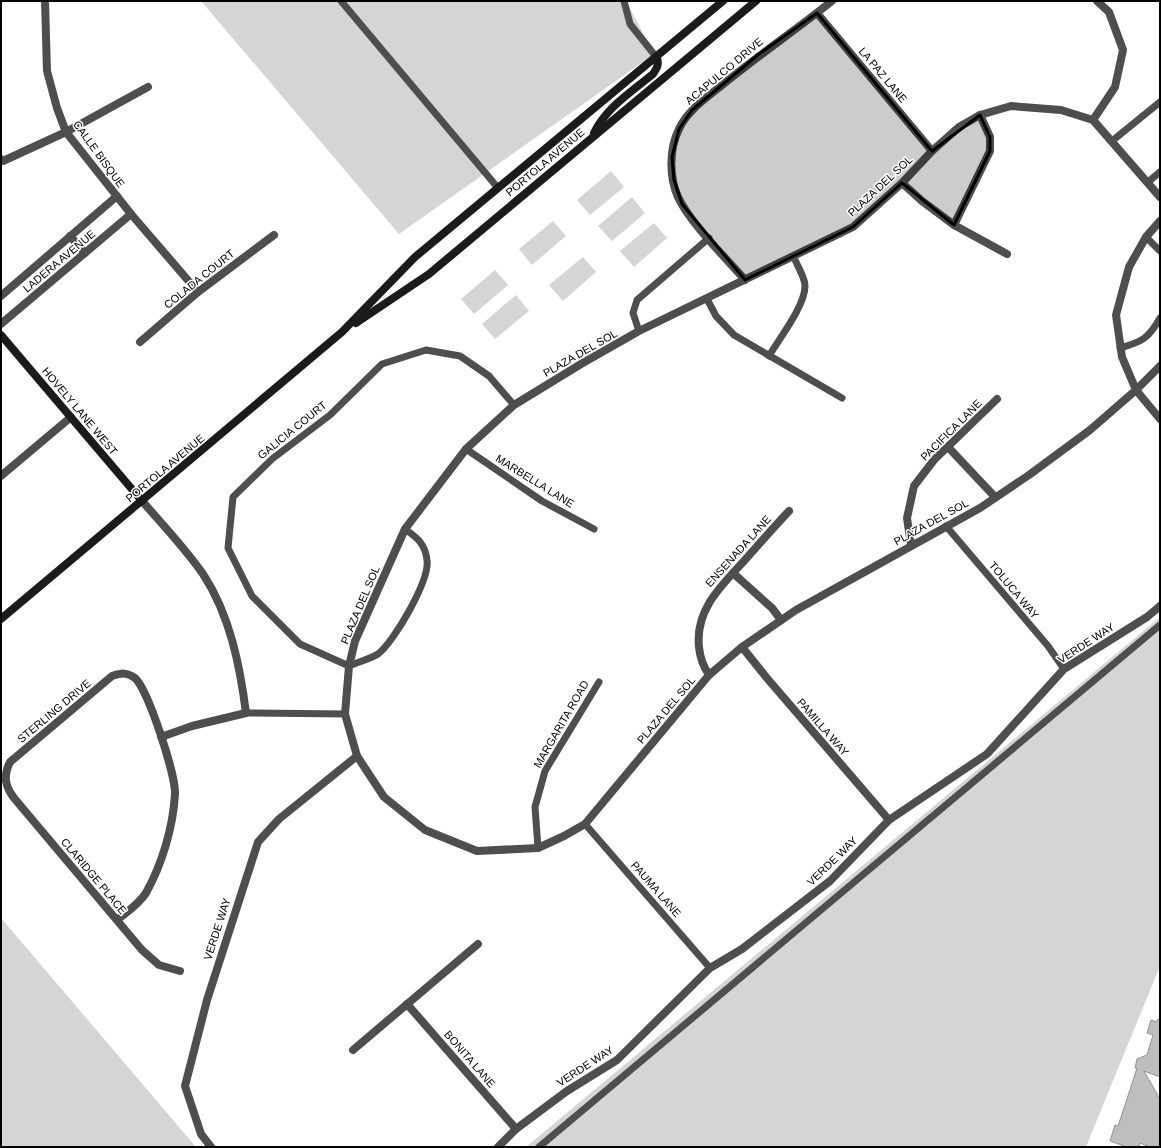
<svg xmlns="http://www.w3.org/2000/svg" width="1161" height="1148" viewBox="0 0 1161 1148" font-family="Arial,sans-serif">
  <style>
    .green { fill: #d5d5d5 }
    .building { fill: #bebebe; stroke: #929292 }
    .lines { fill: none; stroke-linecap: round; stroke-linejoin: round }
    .lane { stroke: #4e4e4e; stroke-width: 7 }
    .street { stroke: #4e4e4e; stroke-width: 8 }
    .secondary { stroke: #1b1b1b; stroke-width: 8 }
    .marked { fill: #000; fill-opacity: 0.2; stroke: #000; stroke-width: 3; stroke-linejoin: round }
    .labels { text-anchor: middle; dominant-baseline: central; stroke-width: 3; stroke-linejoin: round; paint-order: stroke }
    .street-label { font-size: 11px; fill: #000; stroke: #fff }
  </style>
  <rect width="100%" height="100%" fill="#fff"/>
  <!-- green -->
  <g class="green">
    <polygon points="201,1 626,1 654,54 399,234"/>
    <polygon points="611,171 624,187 590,215 577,200"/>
    <polygon points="632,197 645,213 612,241 598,226"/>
    <polygon points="553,221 566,236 532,265 519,249"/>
    <polygon points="654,223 667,238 634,267 620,251"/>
    <polygon points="583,257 596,272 563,301 549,285"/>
    <polygon points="495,270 508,285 474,314 461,299"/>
    <polygon points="516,295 529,311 495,339 482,324"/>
    <polygon points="1160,617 1160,966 1086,1147 526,1147"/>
    <polygon points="1,918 196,1147 1,1147"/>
  </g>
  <!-- building -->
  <polygon class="building" points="1158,1019 1160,1020 1160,1077 1144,1071 1160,1099 1160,1147 1150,1147 1140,1143 1139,1147 1127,1147 1110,1141 1115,1125 1118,1126 1126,1102 1137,1068 1135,1068 1137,1059 1147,1055 1153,1035 1147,1033 1151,1020 1157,1022"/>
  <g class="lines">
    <!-- lane -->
    <g class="lane">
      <polyline points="341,1 498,188"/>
      <polyline points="624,1 630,24 657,58"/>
      <polyline points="1112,141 1160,102"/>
      <polyline points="1148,182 1160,172"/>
      <polyline points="1146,237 1160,251"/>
      <polyline points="707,299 716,316 734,335 842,398"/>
      <polyline points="639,331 633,313 637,300 709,238"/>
      <path d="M1120 348C1142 342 1149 338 1160 318"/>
      <path d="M769 356C779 339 805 306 805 286 805 277 797 266 794 257"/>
      <polyline points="466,449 542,501 594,529"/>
      <polyline points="946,526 1048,646 1064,669"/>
      <path d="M405 529C417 538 425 543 427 560 430 580 394 642 378 654 370 659 358 662 349 666L300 644 252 596 228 548 233 497 272 459 330 415 382 364 426 350 460 356 489 376 514 405"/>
      <polyline points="246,713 345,714"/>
      <polyline points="585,824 710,968"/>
      <polyline points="538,848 535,807 545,771 599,682"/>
      <polyline points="539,1147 1160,625"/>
    </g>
    <!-- street -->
    <g class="street">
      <polyline points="45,1 47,71 57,108 66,132 131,214 198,292"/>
      <polyline points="817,13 932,151"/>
      <polyline points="1093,120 1115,87 1123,50 1109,12 1097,1"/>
      <polyline points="1,159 3,161 66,132 148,87"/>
      <polyline points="902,183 922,201 954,225 990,151 990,137 980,115"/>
      <polyline points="1160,197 1093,120 1061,110 1011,106 980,115 959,127 932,151 902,183 853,227 639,331 581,364 514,405 466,449 405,529 355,641 349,666 345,714 357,756 384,797 425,830 477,851 538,848 564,836 585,824 709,675 742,647 796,610 980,508 1029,475 1090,430 1136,390 1160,366"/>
      <polyline points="1160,221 1146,237 1129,267 1116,315 1122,357 1136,390 1160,419"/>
      <polyline points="954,225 1007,254"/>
      <polyline points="70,236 85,253"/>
      <path d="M745 280C726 258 690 223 678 197 669 177 669 149 679 129 687 111 706 98 721 86 757 56 796 30 832 1"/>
      <polyline points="1,296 117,196"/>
      <polyline points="1,324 131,214"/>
      <polyline points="140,342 198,292 274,235"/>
      <polyline points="948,447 995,497"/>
      <polyline points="1,476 71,417"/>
      <path d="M142 501C163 525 185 548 203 574 230 615 240 666 246 713L192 726 161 737"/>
      <polyline points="911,545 907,518 914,486 934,460 997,399"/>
      <polyline points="733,573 772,608 781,620"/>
      <polyline points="742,647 766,677 889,820"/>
      <path d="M709 675C703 666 700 658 699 647 695 610 721 586 744 561 759 544 774 527 789 511"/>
      <path d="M117 920C127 912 139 904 146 893 162 864 173 828 175 794 176 776 148 689 135 678 127 672 121 673 112 676L10 762C3 776 5 786 14 798L142 950 159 965 180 971"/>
      <polyline points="407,1004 516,1129"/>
      <polyline points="353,1050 478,944"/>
      <polyline points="211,1147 201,1134 185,1086 207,1000 258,842 279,819 357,756"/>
      <polyline points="498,1147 516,1129 567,1091 617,1060 710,968 742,949 830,881 889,820 987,754 1064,669 1147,617 1160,606"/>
    </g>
    <!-- secondary -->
    <g class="secondary">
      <path d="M594 133C606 108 631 92 653 74 657 68 659 65 657 58"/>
      <polyline points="356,323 429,274 756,1"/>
      <polyline points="1,335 142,501"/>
      <polyline points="1,619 342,332 415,257 723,1"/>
    </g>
  </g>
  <!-- marked area -->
  <path class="marked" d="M817 13 932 151 980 115 990 137V151L954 225 902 183 853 227 745 280 682 204 674 180 672 157 679 129 692 110 759 54Z"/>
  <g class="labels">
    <!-- street labels -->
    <g class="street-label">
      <text transform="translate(724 71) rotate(-40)">ACAPULCO DRIVE</text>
      <text transform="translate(883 75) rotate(50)">LA PAZ LANE</text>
      <text transform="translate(99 154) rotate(54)">CALLE BISQUE</text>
      <text transform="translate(545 162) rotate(-40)">PORTOLA AVENUE</text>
      <text transform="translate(880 186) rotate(-43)">PLAZA DEL SOL</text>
      <text transform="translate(59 261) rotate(-40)">LADERA AVENUE</text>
      <text transform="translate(199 279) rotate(-39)">COLADA COURT</text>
      <text transform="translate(580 353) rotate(-30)">PLAZA DEL SOL</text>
      <text transform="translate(80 411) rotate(50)">HOVELY LANE WEST</text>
      <text transform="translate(292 430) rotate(-39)">GALICIA COURT</text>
      <text transform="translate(951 430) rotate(-45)">PACIFICA LANE</text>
      <text transform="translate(165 468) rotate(-40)">PORTOLA AVENUE</text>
      <text transform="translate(535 481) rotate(32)">MARBELLA LANE</text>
      <text transform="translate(931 522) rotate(-29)">PLAZA DEL SOL</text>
      <text transform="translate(738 551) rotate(-48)">ENSENADA LANE</text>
      <text transform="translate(1014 590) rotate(50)">TOLUCA WAY</text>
      <text transform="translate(360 605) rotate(-67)">PLAZA DEL SOL</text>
      <text transform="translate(1086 643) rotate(-33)">VERDE WAY</text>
      <text transform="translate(666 710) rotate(-50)">PLAZA DEL SOL</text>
      <text transform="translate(54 711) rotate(-40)">STERLING DRIVE</text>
      <text transform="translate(561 724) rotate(-60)">MARGARITA ROAD</text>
      <text transform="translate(823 727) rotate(49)">PAMILLA WAY</text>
      <text transform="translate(832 861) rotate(-44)">VERDE WAY</text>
      <text transform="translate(94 876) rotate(50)">CLARIDGE PLACE</text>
      <text transform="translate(656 889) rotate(49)">PAUMA LANE</text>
      <text transform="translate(217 929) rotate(-72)">VERDE WAY</text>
      <text transform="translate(470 1059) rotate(49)">BONITA LANE</text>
      <text transform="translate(585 1066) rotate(-33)">VERDE WAY</text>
    </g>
  </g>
  <!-- border -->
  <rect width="1161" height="1148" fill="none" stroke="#000000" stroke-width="4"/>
</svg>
